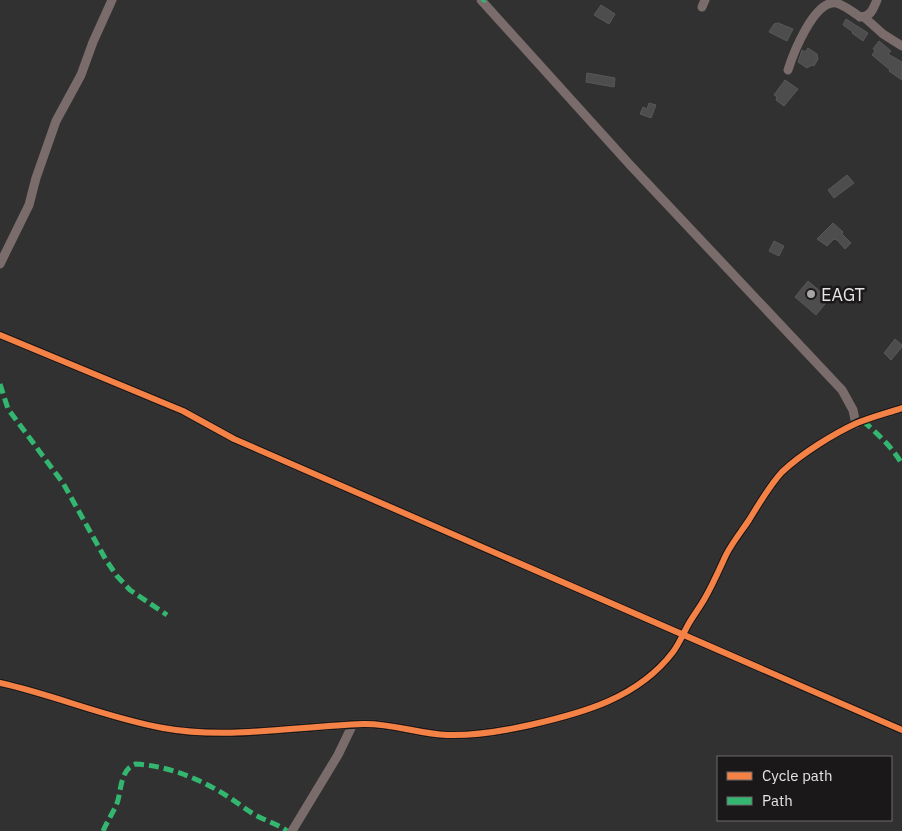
<svg xmlns="http://www.w3.org/2000/svg" width="902" height="831" viewBox="0 0 902 831" font-family="'IBM Plex Sans',sans-serif">
  <style>
    .building { fill: #4e4d4e; stroke: #595858 }
    .lines { fill: none; stroke-linecap: round; stroke-linejoin: round }
    .minor { stroke: #7b6c6c; stroke-width: 9 }
    .quiet { stroke: #33b770; stroke-width: 5; stroke-dasharray: 10 5; stroke-linecap: butt }
    .cycleway-casing { stroke: #1a1819; stroke-width: 9 }
    .cycleway { stroke: #f48246; stroke-width: 6 }
    .poi-dot { fill: #a7a5a5; stroke: #1a1819; stroke-width: 2 }
    .labels { text-anchor: middle; dominant-baseline: central; stroke-width: 5; stroke-linejoin: round; paint-order: stroke }
    .poi-label { font-size: 18px; fill: #e6e4e4; stroke: #1a1819; text-anchor: start }
  </style>
  <rect width="100%" height="100%" fill="#323131"/>
  <!-- building -->
  <g class="building">
    <polygon points="601,5 615,14 609,24 594,15"/>
    <polygon points="846,19 868,33 863,41 852,33 853,32 843,25"/>
    <polygon points="778,23 793,29 787,41 769,32 774,24"/>
    <polygon points="879,41 891,51 888,54 902,62 902,80 889,71 890,70 872,55 875,51 873,49"/>
    <polygon points="808,48 817,54 818,59 814,66 812,65 807,68 798,62 802,50 805,52"/>
    <polygon points="587,73 615,78 614,87 586,82"/>
    <polygon points="785,80 798,89 784,106 776,100 777,97 774,95"/>
    <polygon points="649,103 656,105 651,118 640,114 643,107 647,109"/>
    <polygon points="847,175 854,183 834,198 828,190"/>
    <polygon points="833,223 843,232 842,234 851,243 845,249 837,240 834,239 827,246 817,239"/>
    <polygon points="774,241 784,246 779,256 769,251"/>
    <polygon points="808,281 829,299 816,315 795,297"/>
    <polygon points="895,339 902,345 902,347 891,360 884,353"/>
  </g>
  <g class="lines">
    <!-- minor -->
    <g class="minor">
      <polyline points="481,0 631,166 842,390 853,410 856,424"/>
      <polyline points="702,7 705,0"/>
      <polyline points="864,17 883,34 902,46"/>
      <path d="M788 70C793 54 814 0 836 3 844 5 853 12 860 17 871 17 873 9 877 0"/>
      <polyline points="0,264 29,205 36,178 56,121 81,75 93,42 112,0"/>
      <polyline points="0,335 183,411 234,439 902,730"/>
      <path d="M0 683C55 695 107 718 163 728 229 740 297 726 363 724 391 723 419 734 447 735 475 736 503 731 530 725 583 713 638 698 673 652 679 644 683 634 688 625 693 616 700 607 705 598 713 584 719 570 726 555 732 543 741 532 749 520 759 504 769 486 782 472 801 454 833 434 857 423 871 417 887 413 902 408"/>
      <polyline points="292,831 338,755 352,726"/>
    </g>
    <!-- quiet -->
    <g class="quiet">
      <polyline points="483,2 484,0"/>
      <polyline points="0,384 8,409 63,483 106,560 117,576 130,590 167,615"/>
      <path d="M863 421C878 434 892 447 902 464"/>
      <path d="M103 831C107 822 112 814 116 806 122 792 119 769 136 764 169 766 203 780 230 798 238 803 245 809 252 813 263 820 276 823 287 831"/>
    </g>
    <defs>
      <g id="cycleway">
        <polyline points="0,335 183,411 234,439 902,730"/>
        <path d="M0 683C55 695 107 718 163 728 229 740 297 726 363 724 391 723 419 734 447 735 475 736 503 731 530 725 583 713 638 698 673 652 679 644 683 634 688 625 693 616 700 607 705 598 713 584 719 570 726 555 732 543 741 532 749 520 759 504 769 486 782 472 801 454 833 434 857 423 871 417 887 413 902 408"/>
      </g>
    </defs>
    <!-- cycleway casing -->
    <use href="#cycleway" class="cycleway-casing"/>
    <!-- cycleway -->
    <use href="#cycleway" class="cycleway"/>
  </g>
  <!-- markers -->
  <circle class="poi-dot" cx="811" cy="294" r="5"/>
  <g class="labels">
    <!-- poi labels -->
    <g class="poi-label">
      <text x="821" y="294">EAGT</text>
    </g>
  </g>
  <!-- legend -->
  <rect x="717" y="756" width="175" height="65" fill="#1a1819" stroke="#6c6a6a"/>
  <rect x="727" y="772" width="25" height="8" fill="#f48246" stroke="#6c6a6a"/>
  <text x="762" y="781" font-size="15" fill="#e6e4e4">Cycle path</text>
  <rect x="727" y="797" width="25" height="8" fill="#33b770" stroke="#6c6a6a"/>
  <text x="762" y="806" font-size="15" fill="#e6e4e4">Path</text>
</svg>
